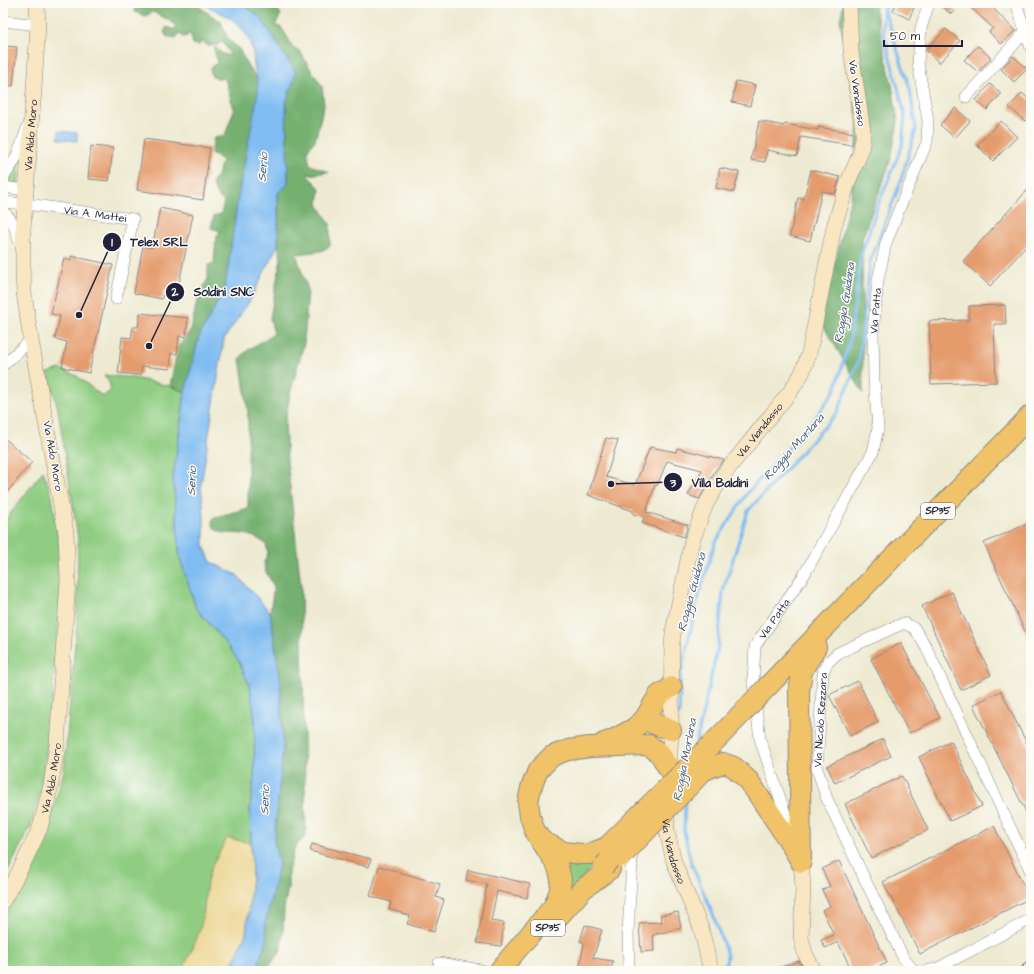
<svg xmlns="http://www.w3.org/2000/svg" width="1034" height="974" viewBox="0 0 1034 974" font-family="'Architects Daughter',sans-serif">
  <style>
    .green { fill: #90cd82; stroke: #59785e }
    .forest { fill: #74b070; stroke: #4b6956 }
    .sand { fill: #eeda9e; stroke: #887e6c }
    .water { fill: #7fbcf2; stroke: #506f96 }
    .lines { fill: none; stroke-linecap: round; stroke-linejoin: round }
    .stream { stroke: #7fbcf2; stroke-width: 3 }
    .building { fill: #e59b6c }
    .street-casing { stroke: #888686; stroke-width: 12 }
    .secondary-casing { stroke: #888686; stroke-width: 16 }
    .highway-casing { stroke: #888686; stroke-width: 22 }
    .street { stroke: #fff; stroke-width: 11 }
    .secondary { stroke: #f9e7c3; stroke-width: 15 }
    .highway { stroke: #f1c369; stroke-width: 20 }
    .tram { stroke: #22223b; stroke-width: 1 }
    .highway-bridge-casing { stroke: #888686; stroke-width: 22; stroke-linecap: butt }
    .highway-bridge { stroke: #f1c369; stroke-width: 20 }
    .labels { text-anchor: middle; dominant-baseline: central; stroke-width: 3; stroke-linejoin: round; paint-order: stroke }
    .shield { fill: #fdfcf7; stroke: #646373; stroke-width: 1 }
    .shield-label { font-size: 10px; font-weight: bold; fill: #22223b }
    .street-label { font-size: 11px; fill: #22223b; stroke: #fdfcf7 }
    .water-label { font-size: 12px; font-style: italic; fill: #43587b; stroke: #fdfcf7 }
    .leader { fill: none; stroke: #22223b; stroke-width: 1.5 }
    .callout-dot { fill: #22223b; stroke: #fdfcf7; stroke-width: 1.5 }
    .mark-label { font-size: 12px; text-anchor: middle; font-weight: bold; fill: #fff }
    .callout-label { font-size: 12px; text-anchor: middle; font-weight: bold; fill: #22223b; stroke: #fdfcf7; stroke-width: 3; stroke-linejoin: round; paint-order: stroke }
  </style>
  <rect width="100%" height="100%" fill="#fdfcf7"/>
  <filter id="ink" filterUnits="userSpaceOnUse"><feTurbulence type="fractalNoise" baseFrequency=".025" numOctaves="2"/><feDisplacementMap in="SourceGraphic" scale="8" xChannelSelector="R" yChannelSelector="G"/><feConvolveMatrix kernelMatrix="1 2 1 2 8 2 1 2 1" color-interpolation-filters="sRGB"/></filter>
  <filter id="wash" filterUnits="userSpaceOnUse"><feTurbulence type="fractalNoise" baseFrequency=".012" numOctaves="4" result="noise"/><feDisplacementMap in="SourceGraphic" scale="16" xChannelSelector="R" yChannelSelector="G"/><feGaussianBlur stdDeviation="0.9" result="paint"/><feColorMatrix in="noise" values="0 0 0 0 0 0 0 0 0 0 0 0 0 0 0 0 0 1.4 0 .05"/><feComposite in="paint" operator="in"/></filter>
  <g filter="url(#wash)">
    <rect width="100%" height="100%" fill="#eeead1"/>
    <!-- green -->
    <g class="green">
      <polygon points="20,161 18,184 3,183"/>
      <polygon points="60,369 77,376 103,397 111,390 109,382 104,375 134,378 170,386 185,392 173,478 180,558 196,608 229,647 239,662 250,687 255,720 254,778 250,808 251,843 228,838 205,896 204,913 201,927 195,945 183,971 3,971 3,920 44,840 64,771 77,622 78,538 58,409 48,373"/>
      <polygon points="43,471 52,496 60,552 68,574 60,603 50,727 41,789 31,825 3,881 3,690 8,657 3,656 3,523"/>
      <polygon points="606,852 562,899 560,855"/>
    </g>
    <!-- forest -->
    <g class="forest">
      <polygon points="136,3 194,3 221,22 228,39 239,49 249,68 257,78 259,87 257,100 239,191 225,288 199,337 185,392 170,386 178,347 191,330 196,305 201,292 208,279 208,265 214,263 216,239 220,231 211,228 214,216 221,214 224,202 216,194 212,184 219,172 222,160 211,153 214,138 225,135 234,110 225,79 212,77 210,68 218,62 214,51 215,47 223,54 231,56 222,40 218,45 208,46 203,42 198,45 193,44 190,33 187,36 183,37 179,33 176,38 167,37 164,32 167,27 174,30 176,25 169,20 153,12 145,16 135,12 134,5"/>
      <path d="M240 3H272L281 14 275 26 281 27 288 38 293 49 300 51 311 70 322 86 324 105 315 140 307 151 310 165 329 172 307 175 320 188 318 204 330 224V246L321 251 296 254 308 290 304 343 290 394 285 422 287 460 301 586 306 836 295 847 288 871V888L284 908 283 934 280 953 264 971H255L267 939 265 924 279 864 274 842 283 747 280 678 270 612 274 587 265 570 264 562 268 553 266 544C259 539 252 535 243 534 231 532 213 537 212 520L216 517 248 508V411L240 358 249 349 274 334 270 318 281 258 278 245V193L288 184 286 103 296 73 260 18Z"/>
      <polygon points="844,3 880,3 875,9 892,85 898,122 891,159 862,239 863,393 821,322 851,195 858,123 840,19"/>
    </g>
    <!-- sand -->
    <path class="sand" d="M227 838 251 843 252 878 246 934 229 971H183C188 955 197 942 201 925 206 908 204 891 209 874 213 862 222 849 227 838Z"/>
    <!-- water -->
    <g class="water">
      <path d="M201 3H240L260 17 296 73 286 103 288 184 278 193V245L249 302 224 339 201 485 204 515V546L211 562 237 575 270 612 280 678 283 747 274 842 279 864 265 924 267 939 255 971H229L246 934 252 878 250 808 254 778 255 720 250 687 239 662 229 647 196 608 180 558 173 478 185 392 199 337 225 288 239 191 258 92C259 82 255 74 254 64 253 59 254 54 252 49 245 21 224 15 201 3Z"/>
      <polygon points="59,131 77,133 77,141 58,139"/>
    </g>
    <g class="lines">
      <!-- stream -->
      <g class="stream">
        <polyline points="680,685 681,673 699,594 715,543 748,492 811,424 835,390 850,339 861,256 878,205 902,146 905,115 883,31 883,3"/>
        <polyline points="679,715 680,690"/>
        <polyline points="695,748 718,646 723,591 748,511 837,413 859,360 870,262 899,186 916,129 910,89 885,12 888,3"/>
        <polyline points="685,801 684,831 691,863 713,914 727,955 725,971"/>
      </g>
    </g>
    <g id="blocks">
      <!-- building -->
      <g class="building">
        <polygon points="896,3 916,3 909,19 893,11"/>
        <polygon points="939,3 962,3 951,14"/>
        <polygon points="966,3 996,3 992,7 1015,31 1001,44 989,32 993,28"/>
        <polygon points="946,29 960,41 939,63 926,50"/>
        <polygon points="3,46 17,47 13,86 3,85"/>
        <polygon points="978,46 991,58 978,72 964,60"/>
        <polygon points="1013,56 1027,69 1014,82 1001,69"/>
        <polygon points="736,81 755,85 750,106 732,102"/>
        <polygon points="990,84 1001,94 987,110 976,100"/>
        <polygon points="1022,93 1031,101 1031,115 1025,121 1009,107"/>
        <polygon points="955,108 970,121 955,138 940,125"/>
        <polygon points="759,121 784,126 785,124 818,130 818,127 854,133 852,145 801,137 797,156 767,150 765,162 751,160"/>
        <polygon points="1001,121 1017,137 993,161 977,145"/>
        <polygon points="144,139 210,148 203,200 137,190"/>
        <polygon points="91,146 113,148 109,181 88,179"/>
        <polygon points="720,168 739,172 734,192 716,188"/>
        <polygon points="811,170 840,177 835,194 822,191 810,241 790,236 798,198 804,199"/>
        <polygon points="1031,186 1031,241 990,286 963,261"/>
        <polygon points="160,208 193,215 177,293 164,290 162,299 134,293 143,246 152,248"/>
        <polygon points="71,256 113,265 89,373 62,367 67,342 55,339 60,316 51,314 64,258 71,260"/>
        <polygon points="1005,305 1006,324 994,324 996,382 931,384 929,321 969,320 969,306"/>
        <polygon points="140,313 188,318 186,337 179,336 177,354 171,353 170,369 142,366 141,375 118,373 122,337 131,338 133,327 138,327"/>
        <polygon points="3,437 32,462 3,497"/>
        <polygon points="606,438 618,440 606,477 635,485 650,447 676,452 677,448 724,460 716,469 699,499 688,495 702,470 667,461 657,486 655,485 646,512 688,525 684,537 642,523 644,517 633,514 633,511 588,495"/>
        <polygon points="1031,522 1031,644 984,543"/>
        <polygon points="952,592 991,675 961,690 922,606"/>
        <polygon points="901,643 940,718 909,733 871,659"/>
        <polygon points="858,681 878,722 850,736 829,695"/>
        <polygon points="1001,691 1031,752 1031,822 973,705"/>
        <polygon points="883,739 891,756 835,783 827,766"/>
        <polygon points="951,741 982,806 950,821 919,757"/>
        <polygon points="902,776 928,830 871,858 845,804"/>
        <polygon points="994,826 1030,898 920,954 883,882"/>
        <polygon points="312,844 371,859 369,867 310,851"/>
        <polygon points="839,861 887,963 869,971 852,971 838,942 825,948 821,940 834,935 822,910 830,906 822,890 830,886 822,869"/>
        <polygon points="379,866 440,884 436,897 444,900 434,932 407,924 410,916 389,909 391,902 370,896"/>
        <polygon points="468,870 530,884 527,898 497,891 491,921 504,923 501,946 477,943 487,884 466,880"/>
        <polygon points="678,912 681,928 653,935 654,951 641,952 639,923 662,922 660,915"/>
        <polygon points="585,925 602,930 593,958 613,961 611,971 579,971 584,943 580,941"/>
        <polygon points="799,961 804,971 774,971 774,969"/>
      </g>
    </g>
  </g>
  <g filter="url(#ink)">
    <use href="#blocks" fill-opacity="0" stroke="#888686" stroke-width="1"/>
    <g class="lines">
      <defs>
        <g id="street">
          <polyline points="1016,3 1031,48"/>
          <polyline points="3,21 38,25"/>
          <polyline points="966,97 1026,31"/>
          <path d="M3 177C16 163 21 146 27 128"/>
          <polyline points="3,187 25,190"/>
          <path id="s1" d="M3 202 34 205 133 219 116 299"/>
          <path d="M3 212C13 219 16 230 19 241"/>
          <polyline points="3,365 31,340"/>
          <path id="s2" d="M792 834 760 739 753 683 755 646 804 575 873 452 878 428 874 380 873 333 878 280 886 243 898 212 927 142 928 121 918 63 921 28 929 3"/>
          <polyline points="439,963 486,971"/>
          <polyline points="629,971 628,934 632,859"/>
          <path id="s3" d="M914 971 904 959 868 886 827 799 817 769 823 673 827 663 838 653 904 623 915 629 926 647 1031 872"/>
          <polyline points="927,971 938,968 1031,919"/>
        </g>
        <g id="secondary">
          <path id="s4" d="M669 770 671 730 672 643 674 627 692 541 706 504 724 474 790 392 802 373 809 354 834 227 848 182 860 154 863 139V131L851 51 849 3"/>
          <path id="s5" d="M666 804 667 831 674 862 701 928 711 971"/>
          <polyline points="801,862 803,887 801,938 805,953 814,971"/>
          <path id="s6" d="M3 901 22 866 40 828 51 785 57 745 68 580 66 533 31 340 24 293 23 273V230L34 89 38 25 37 3"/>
        </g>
        <g id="highway">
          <polyline points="768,686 1031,415"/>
          <polyline points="644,720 671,730"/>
          <polyline points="604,743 613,740 633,729 644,720 659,695 672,687"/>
          <polyline points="723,763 734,767 749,781 787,838 800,860"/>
          <polyline points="542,841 564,852 581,854 589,854 607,847"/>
          <polyline points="801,862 799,692 802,671 816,647"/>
          <polyline points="551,925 583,889 610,869"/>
          <polyline points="499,971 554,906 560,890 561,879 558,867 535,831 530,816 528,802 531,788 538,770 552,756 568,750 590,747 649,745 660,754 669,769"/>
        </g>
      </defs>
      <!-- street casing -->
      <use href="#street" class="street-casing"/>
      <!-- secondary casing -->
      <use href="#secondary" class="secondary-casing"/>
      <!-- highway casing -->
      <use href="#highway" class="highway-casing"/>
      <!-- street -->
      <use href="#street" class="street"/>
      <!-- secondary -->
      <use href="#secondary" class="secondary"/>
      <!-- highway -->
      <use href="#highway" class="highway"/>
      <!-- tram -->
      <polyline class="tram" points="1019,971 1031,956"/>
      <defs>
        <g id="highway-bridge">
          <polyline points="607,847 724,732 768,686"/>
          <polyline points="621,857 703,771 714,766 723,763"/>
          <polyline points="604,866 626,841"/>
        </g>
      </defs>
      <!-- highway-bridge casing -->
      <use href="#highway-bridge" class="highway-bridge-casing"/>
      <!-- highway-bridge -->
      <use href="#highway-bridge" class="highway-bridge"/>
    </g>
  </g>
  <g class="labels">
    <!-- shield labels -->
    <g class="shield">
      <rect x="921" y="503" width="34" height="16" rx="3"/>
      <rect x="531" y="920" width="34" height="16" rx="3"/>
    </g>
    <g class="shield-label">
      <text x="938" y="511">SP35</text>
      <text x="548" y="928">SP35</text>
    </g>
    <!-- street labels -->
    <g class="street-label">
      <text transform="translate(857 93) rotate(82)">Via Viandasso</text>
      <text stroke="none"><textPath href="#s6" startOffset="781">Via Aldo Moro</textPath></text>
      <text stroke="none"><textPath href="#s1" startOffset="93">Via A. Mattei</textPath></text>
      <text stroke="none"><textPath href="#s2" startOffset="563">Via Patta</textPath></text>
      <text stroke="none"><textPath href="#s4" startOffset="362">Via Viandasso</textPath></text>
      <text transform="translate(53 456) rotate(80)">Via Aldo Moro</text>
      <text stroke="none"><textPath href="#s2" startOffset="227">Via Patta</textPath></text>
      <text stroke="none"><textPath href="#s3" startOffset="274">Via Nicolò Rezzara</textPath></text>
      <text stroke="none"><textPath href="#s6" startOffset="133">Via Aldo Moro</textPath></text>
      <text stroke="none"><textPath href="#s5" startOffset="48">Via Viandasso</textPath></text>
    </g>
    <!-- water labels -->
    <g class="water-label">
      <text transform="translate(263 167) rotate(-86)">Serio</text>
      <text transform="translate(845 303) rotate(-81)">Roggia Guidana</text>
      <text transform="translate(794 447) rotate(-48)">Roggia Morlana</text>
      <text transform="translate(192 481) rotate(-88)">Serio</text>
      <text transform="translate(692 592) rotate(-75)">Roggia Guidana</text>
      <text transform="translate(685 760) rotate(-79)">Roggia Morlana</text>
      <text transform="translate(265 800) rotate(-89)">Serio</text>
    </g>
  </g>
  <!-- callouts -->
  <path class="leader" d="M79 315L112 242M149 346L175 292M611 484L673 482"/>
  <g class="callout-dot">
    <circle cx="79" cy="315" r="4"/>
    <circle cx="149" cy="346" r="4"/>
    <circle cx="611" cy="484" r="4"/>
    <circle cx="112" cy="242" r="10"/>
    <circle cx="175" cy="292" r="10"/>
    <circle cx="673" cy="482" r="10"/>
  </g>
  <g class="mark-label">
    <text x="112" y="246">1</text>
    <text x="175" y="296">2</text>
    <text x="673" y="487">3</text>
  </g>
  <g class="callout-label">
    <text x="159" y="246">Telex SRL</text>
    <text x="224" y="296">Soldini SNC</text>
    <text x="720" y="487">Villa Baldini</text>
  </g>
  <!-- margin -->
  <rect width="1034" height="974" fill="none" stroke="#fdfcf7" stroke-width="16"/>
  <!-- scale -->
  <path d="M884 40v6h78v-6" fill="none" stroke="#22223b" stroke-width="2"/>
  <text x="890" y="40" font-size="12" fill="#22223b" stroke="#fdfcf7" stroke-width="3" paint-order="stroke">50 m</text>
</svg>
